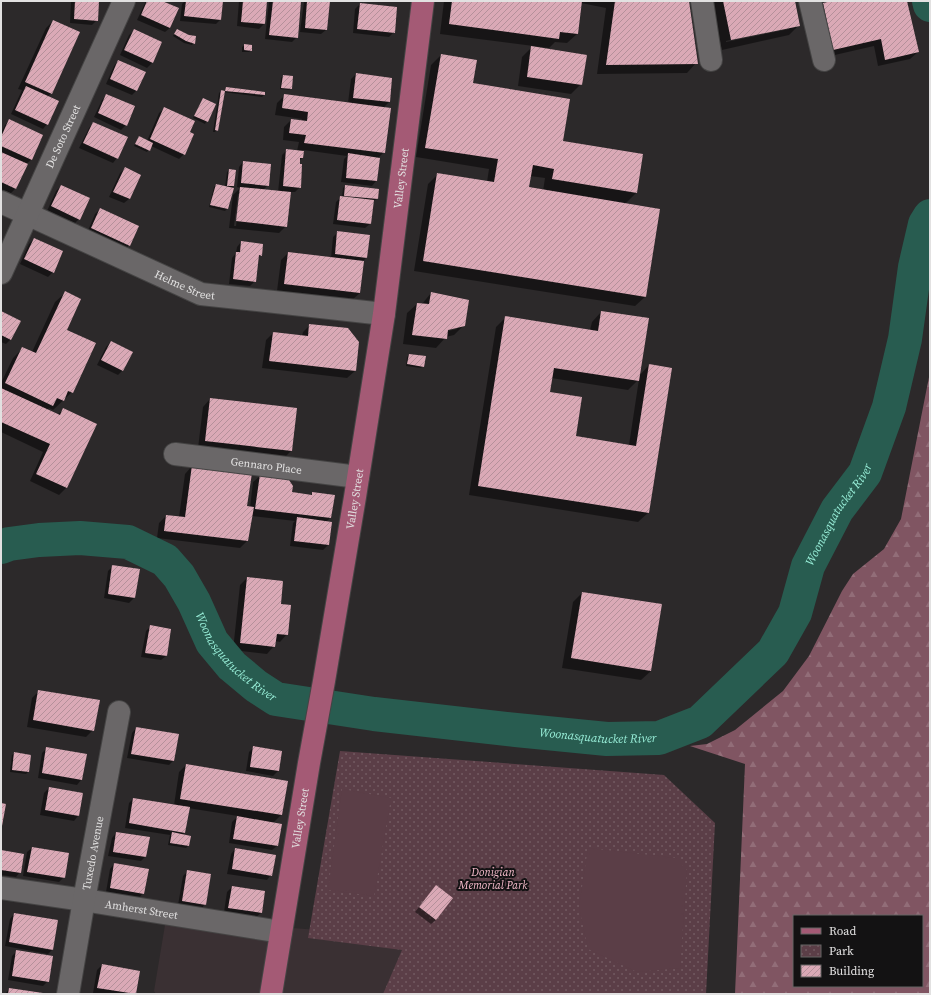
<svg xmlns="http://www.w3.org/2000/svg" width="931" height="995" viewBox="0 0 931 995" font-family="'Source Serif 4',serif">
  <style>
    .built { fill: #3a3033 }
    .forest { fill: url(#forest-firs); fill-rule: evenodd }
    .park { fill: url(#park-dots) }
    .garden { fill: #5b3e47 }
    .shadow { fill: #0007; fill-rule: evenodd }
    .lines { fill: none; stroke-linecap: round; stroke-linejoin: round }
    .river { stroke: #285c50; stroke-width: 34 }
    .building { fill: url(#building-hatch) }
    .minor-casing { stroke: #454444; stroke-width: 24 }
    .major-casing { stroke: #454444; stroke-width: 24 }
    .minor { stroke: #6a6768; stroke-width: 22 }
    .major { stroke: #a45a75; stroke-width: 22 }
    .labels { text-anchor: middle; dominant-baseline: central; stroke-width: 4; stroke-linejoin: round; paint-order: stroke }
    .street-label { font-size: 11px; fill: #e2e1e1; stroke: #131213 }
    .park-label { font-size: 11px; font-style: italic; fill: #fbbfcf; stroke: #131213 }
    .water-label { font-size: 12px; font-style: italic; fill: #98eed8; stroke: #131213 }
  </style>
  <defs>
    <pattern id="forest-firs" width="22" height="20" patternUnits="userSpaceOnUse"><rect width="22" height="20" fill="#805562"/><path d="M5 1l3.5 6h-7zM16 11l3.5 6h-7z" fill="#926d78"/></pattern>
    <pattern id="park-dots" width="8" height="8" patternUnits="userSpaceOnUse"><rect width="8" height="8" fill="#5b3e47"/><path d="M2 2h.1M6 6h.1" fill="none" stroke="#725a61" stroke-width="1.8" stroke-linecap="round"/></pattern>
    <pattern id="building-hatch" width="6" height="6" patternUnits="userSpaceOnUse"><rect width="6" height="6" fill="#daa9b6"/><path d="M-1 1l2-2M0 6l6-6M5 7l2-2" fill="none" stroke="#b4909a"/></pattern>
  </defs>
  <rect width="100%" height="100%" fill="#2c292a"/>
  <!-- built -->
  <polygon class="built" points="166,919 333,931 413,941 404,994 156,994 154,991"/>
  <!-- forest -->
  <path class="forest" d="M930 372V994H735L745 764 690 746 707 744 735 730 783 691 809 656 842 591 853 574 884 549 901 519ZM794 916H922V986H794Z"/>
  <!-- park -->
  <polygon class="park" points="340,751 664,775 715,823 706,994 383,994 402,950 308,938"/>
  <!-- garden -->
  <g class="garden">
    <polygon points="342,789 391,798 374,896 328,890"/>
    <polygon points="588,848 676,858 687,870 680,968 637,972 588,949 579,907"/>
  </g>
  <!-- shadow -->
  <g class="shadow">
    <polygon points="71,1 98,1 97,20 92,25 70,23"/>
    <polygon points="146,1 160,1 170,28 165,32 137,20"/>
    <polygon points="185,1 222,1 220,20 216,24 180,21 182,4"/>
    <polygon points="239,1 266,1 264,24 259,29 237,26"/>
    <polygon points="269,1 300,1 297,37 292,42 265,39"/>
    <polygon points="305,1 329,1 326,30 321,34 300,32 304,2"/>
    <polygon points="444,1 688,1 696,63 687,73 597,74 606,8 581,3 577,34 567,43 555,42 549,48 440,34"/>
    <path d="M711 1H794L799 25 789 35 722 50ZM789 27V29L726 42V41Z"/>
    <polygon points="837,1 906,1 918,52 910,59 878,66 874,46 826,57 816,11 823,4"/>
    <polygon points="360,4 394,32 389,37 353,33 355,9"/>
    <polygon points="53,21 51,93 48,97 47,124 43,129 11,114 22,90 18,89 46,28"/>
    <polygon points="177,30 194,43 192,45 184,43 173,36"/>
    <polygon points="134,31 161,43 152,63 147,68 120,55 129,35"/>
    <polygon points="245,45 251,50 249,52 242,52 242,47"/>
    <polygon points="532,47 581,84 571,94 518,86 522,57"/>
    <path d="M441 55 472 84 562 142 636 193 625 204 659 210 645 297 635 306 414 271 428 184 438 174 487 182 489 169 416 157 431 65ZM530 176 545 178 543 191 528 188Z"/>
    <polygon points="118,61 136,91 132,95 106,84 114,66"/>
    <path d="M356 74 391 79 389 102 383 108 384 152 379 157 376 181 372 186 341 182 344 159 347 156 303 150 302 158 299 161 300 187 295 192H290L286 226 279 233 229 228 233 195 240 188 237 187 239 167 243 162 268 185 263 190 278 192 282 155 287 150 297 151 299 142 283 140 284 127 291 120 301 121 302 119 275 115 277 103 284 96 348 103 351 79ZM238 194H240L236 226H234Z"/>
    <polygon points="283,76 291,88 289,90 280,89 281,78"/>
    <polygon points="226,88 264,92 264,95 262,97 223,92 217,130 215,132 213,132 219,93 221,91 224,92"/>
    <polygon points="107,95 126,125 121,130 94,117 102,100"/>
    <polygon points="203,99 215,104 205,124 193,118"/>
    <polygon points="164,109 189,132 184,154 179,159 151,146 147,152 134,146 139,137 147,141 159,113"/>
    <polygon points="9,120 42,135 31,160 26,164 16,188 11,193 1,189 1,133 5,125"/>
    <polygon points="93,123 117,158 113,163 79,148 89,128"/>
    <polygon points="125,169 140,176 129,199 124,203 109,197 120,173"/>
    <polygon points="229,170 235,170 233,186 230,189 232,189 227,209 225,211 209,207 214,187 216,185 225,187 227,172"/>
    <polygon points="61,186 79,219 74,224 47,211 56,191"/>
    <polygon points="345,186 377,199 373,201 370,224 365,228 333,224 336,202 341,197 342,197 343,188"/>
    <polygon points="100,209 129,245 124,250 87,233 95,214"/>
    <polygon points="338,232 369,236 366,258 362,262 360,293 352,300 277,291 281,260 288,253 331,258 333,237"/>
    <polygon points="34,239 53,272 48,277 20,264 29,244"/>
    <polygon points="241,242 261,255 257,259 255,281 250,286 229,284 232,258 236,253 237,247"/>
    <polygon points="65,293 65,330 72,392 53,410 49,408 47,411 57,415 64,409 66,488 59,495 30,481 43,452 1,432 1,383 13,358 23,348 32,352 55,302"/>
    <path d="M431 293 464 325 454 335 446 337 436 348 403 344 407 313 417 304H422ZM457 327V329L443 332V330Z"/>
    <polygon points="1,312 19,321 10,340 6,344 1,342"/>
    <path d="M601 312 639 376 649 365 648 513 638 522 469 495 496 327 506 317 590 330 592 322ZM551 378 628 390 639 379 629 445 575 437 549 392Z"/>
    <polygon points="310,325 358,342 355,371 347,378 262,368 266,340 273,333 302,336 303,332"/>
    <polygon points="111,342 122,371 118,375 97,365 106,347"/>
    <polygon points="409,355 423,366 421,368 406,366 407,357"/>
    <polygon points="210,399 291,451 284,458 198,448 203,407"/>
    <polygon points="192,466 246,507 250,508 253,482 261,475 291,493 310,496 313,493 330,518 326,522 330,522 328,545 323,550 290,546 293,523 295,521 252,516 247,541 240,548 157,538 159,523 166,516 179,517 185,474"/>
    <polygon points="113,566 139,570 134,598 129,603 104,598 108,571"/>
    <polygon points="247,578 280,605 287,634 280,642 275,641 274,646 267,654 233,650 240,585"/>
    <polygon points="582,593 651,671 641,680 562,668 573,602"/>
    <polygon points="150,627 166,656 161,660 141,657 146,631"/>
    <polygon points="39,691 93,730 86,737 27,727 32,698"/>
    <polygon points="136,728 174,760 169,765 127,758 132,733"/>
    <polygon points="254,747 281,752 278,771 273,776 246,771 249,752"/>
    <polygon points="47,748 81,780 77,785 38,778 42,753"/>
    <polygon points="15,753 30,755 28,772 26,774 10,772 12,755"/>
    <polygon points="186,765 287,781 281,815 273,823 277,846 272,850 229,843 232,822 238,816 188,808 185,832 182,835 188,846 186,848 168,845 170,835 125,828 129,803 133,799 174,805 179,772"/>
    <polygon points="49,788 82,793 78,816 74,821 40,815 44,793"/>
    <polygon points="116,833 145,857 141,861 108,856 112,838"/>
    <polygon points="32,848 64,877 59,882 23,876 27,852"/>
    <polygon points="235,849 271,875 267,880 227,874 231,854"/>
    <polygon points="1,851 20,872 16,877 1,875"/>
    <polygon points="114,864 143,893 139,898 106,892 110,869"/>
    <polygon points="188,871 205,904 201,909 178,905 183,876"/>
    <polygon points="436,886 436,920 431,924 415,912"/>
    <polygon points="232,887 261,913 256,917 224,912 227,892"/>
    <polygon points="14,914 53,949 48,954 5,946 10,919"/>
    <polygon points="17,951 48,981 43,986 8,980 12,956"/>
    <polygon points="102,965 139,971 135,994 101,994 93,993 97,970"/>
    <polygon points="9,989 41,994 5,994"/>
  </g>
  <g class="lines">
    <!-- river -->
    <g class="river">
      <polyline points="929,1 930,5"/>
      <path id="s1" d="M1 547 9 544 39 540 80 538 128 542 165 560 179 576 194 602 212 642 232 666 256 686 276 699 374 714 516 730 607 739 659 738 700 722 773 652 795 613 808 566 837 510 865 473 889 407 905 339 915 267 925 224 930 216"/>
    </g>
  </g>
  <!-- building -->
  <g class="building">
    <polygon points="75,1 99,1 98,21 74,19"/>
    <polygon points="147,1 162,1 179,8 170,28 141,15"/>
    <polygon points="186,1 223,1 221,20 184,16"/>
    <polygon points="243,1 267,1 265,24 241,22"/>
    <polygon points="273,1 301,1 298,38 269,35"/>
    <polygon points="307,1 330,1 327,30 305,28"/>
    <polygon points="452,1 582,1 578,34 560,32 559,39 449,24"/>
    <polygon points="615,1 689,1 698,64 606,65"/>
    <polygon points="723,1 795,1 800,26 731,40"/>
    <polygon points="832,1 907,1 919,52 885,60 881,39 833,50 823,3"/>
    <polygon points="360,3 397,7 395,33 357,29"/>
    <polygon points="53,20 80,32 52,94 25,82"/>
    <polygon points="134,29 162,42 153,63 124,50"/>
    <polygon points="177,29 189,35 196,36 195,44 186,41 174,34"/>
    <polygon points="244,44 252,45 252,51 244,50"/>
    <polygon points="531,46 587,55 582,85 527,77"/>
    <polygon points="441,54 477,60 473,83 570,99 563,141 643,154 637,193 552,179 554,169 533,165 529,187 660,209 646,297 423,261 437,173 494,182 498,159 425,148"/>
    <polygon points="118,60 146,72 137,91 110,79"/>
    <polygon points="356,73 392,78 390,102 353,98"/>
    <polygon points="283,75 293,76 292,89 281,88"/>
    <polygon points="26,86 59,101 48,125 15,110"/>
    <polygon points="226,87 265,92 265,95 225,91"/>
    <polygon points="221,90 225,91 218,131 215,130"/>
    <polygon points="106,94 135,106 127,126 98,113"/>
    <polygon points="284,94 391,108 385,153 304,143 306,135 289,133 291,119 307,121 308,112 282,108"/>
    <polygon points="203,98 216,104 208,122 194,116"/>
    <polygon points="164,107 195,121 190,132 194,134 185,155 150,139"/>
    <polygon points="9,119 43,135 32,160 1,146 1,137"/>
    <polygon points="93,122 128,137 118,159 83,143"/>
    <polygon points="139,136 153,143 150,151 135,144"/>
    <polygon points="286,149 304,151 303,158 300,158 300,164 302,164 301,188 283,186"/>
    <polygon points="1,152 28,164 16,189 1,182"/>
    <polygon points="348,153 380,158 377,181 346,178"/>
    <polygon points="243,161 271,164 269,186 241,183"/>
    <polygon points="125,167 141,175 130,199 113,192"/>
    <polygon points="229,169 236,170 234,186 227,186"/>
    <polygon points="216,184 234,188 228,209 210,205"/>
    <polygon points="61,185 90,198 80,220 51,206"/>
    <polygon points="345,185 379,189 378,199 344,196"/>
    <polygon points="240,187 291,192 287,227 236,221"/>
    <polygon points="340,196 374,200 371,224 337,220"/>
    <polygon points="100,208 139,226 130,246 91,228"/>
    <polygon points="337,231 370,235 367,258 335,254"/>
    <polygon points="34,238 63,251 54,273 24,259"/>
    <polygon points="241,241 263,244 262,256 259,255 256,282 233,279 236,252 240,252"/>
    <polygon points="288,252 364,261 360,293 284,284"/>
    <polygon points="65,291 81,299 67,330 96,343 73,393 68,391 64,401 57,398 53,406 5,383 22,347 36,353"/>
    <polygon points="431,292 469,300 465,326 448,330 447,339 412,335 417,303 429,304"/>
    <polygon points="1,311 21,321 11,340 1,335"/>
    <polygon points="601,311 649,318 639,381 554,368 550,392 582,397 576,436 636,446 649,364 672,368 649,513 478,486 505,316 598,331"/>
    <polygon points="309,324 348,328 359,342 356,371 269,361 273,332 308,336"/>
    <polygon points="111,341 133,352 123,371 101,360"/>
    <polygon points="409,354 426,356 424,367 407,364"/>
    <polygon points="1,388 60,415 63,408 97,424 67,488 36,474 50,444 1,422"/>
    <polygon points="210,398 297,408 292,451 205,441"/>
    <polygon points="192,465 252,473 247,506 254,507 248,541 164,531 166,515 185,517"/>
    <polygon points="260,474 287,477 293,486 292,492 312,495 312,492 335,495 331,518 255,509"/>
    <polygon points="297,517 332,522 329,545 294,541"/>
    <polygon points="112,565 140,569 135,598 108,594"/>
    <polygon points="247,577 283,581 281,604 291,605 288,635 277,634 275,647 240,643"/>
    <polygon points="582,592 662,604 651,671 571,658"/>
    <polygon points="150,625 171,629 167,656 145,653"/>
    <polygon points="38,690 100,700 94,731 33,720"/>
    <polygon points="136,727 179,734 174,761 131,754"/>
    <polygon points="253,746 282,751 279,771 250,767"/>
    <polygon points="46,747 87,754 82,780 42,773"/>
    <polygon points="14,752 31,755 29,772 12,770"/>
    <polygon points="186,764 288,781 282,815 180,799"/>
    <polygon points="49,787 83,793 79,816 45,810"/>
    <polygon points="133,798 190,807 185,833 129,823"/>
    <polygon points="1,803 6,804 2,826 1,826"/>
    <polygon points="237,816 282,824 278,846 233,839"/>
    <polygon points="116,832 150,837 146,857 113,852"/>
    <polygon points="172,832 191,836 189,846 170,843"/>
    <polygon points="32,847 69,853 65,878 27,872"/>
    <polygon points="235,848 276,855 272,876 232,869"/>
    <polygon points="1,850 24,854 21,873 1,870"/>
    <polygon points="114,863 149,869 144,894 110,888"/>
    <polygon points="187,870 211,874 206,905 182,901"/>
    <polygon points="436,885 453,898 436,920 419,907"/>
    <polygon points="232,886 265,891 262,913 228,908"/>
    <polygon points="14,913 58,920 53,950 9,942"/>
    <polygon points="16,950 53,956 49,982 12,976"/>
    <polygon points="102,964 140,971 136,994 97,988"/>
    <polygon points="9,988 43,993 42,994 8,994"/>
  </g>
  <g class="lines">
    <defs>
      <g id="minor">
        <polyline points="702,1 711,60"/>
        <polyline points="810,1 824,60"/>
        <path id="s2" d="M1 202 201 294 384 314"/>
        <path id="s3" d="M1 273 124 1"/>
        <path id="s4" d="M175 454 358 477"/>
        <path id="s5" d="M1 888 84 900 281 932"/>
        <path id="s6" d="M68 994 84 900 119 712"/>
      </g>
      <g id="major">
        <path id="s7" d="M271 994 309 763 324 681 355 497 384 314 423 1"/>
      </g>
    </defs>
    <!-- minor casing -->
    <use href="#minor" class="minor-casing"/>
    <!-- major casing -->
    <use href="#major" class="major-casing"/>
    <!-- minor -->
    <use href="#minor" class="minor"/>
    <!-- major -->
    <use href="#major" class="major"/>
  </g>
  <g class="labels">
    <!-- street labels -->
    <g class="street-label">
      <text stroke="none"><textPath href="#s3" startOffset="150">De Soto Street</textPath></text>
      <text stroke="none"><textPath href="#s7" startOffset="826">Valley Street</textPath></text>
      <text stroke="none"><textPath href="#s2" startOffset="202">Helme Street</textPath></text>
      <text stroke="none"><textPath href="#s4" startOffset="92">Gennaro Place</textPath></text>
      <text stroke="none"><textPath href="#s7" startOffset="502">Valley Street</textPath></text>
      <text stroke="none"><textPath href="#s7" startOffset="178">Valley Street</textPath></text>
      <text stroke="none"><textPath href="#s6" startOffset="143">Tuxedo Avenue</textPath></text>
      <text stroke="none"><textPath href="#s5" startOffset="142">Amherst Street</textPath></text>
    </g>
    <!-- park labels -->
    <g class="park-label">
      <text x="493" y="872">Donigian<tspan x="493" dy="13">Memorial Park</tspan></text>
    </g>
    <!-- water labels -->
    <g class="water-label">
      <text stroke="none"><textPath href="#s1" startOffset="1035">Woonasquatucket River</textPath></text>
      <text stroke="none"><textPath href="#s1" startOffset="291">Woonasquatucket River</textPath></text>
      <text stroke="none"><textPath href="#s1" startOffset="675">Woonasquatucket River</textPath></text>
    </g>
  </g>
  <!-- border -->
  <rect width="931" height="995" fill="none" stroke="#e2e1e1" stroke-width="4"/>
  <!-- legend -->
  <rect x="793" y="915" width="130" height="72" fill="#131213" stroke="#666565"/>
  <rect x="801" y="928" width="20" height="6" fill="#a45a75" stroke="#666565"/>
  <text x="829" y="935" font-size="12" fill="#e2e1e1">Road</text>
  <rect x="801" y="945" width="20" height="12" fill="url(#park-dots)" stroke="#666565"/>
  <text x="829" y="955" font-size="12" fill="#e2e1e1">Park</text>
  <rect x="801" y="965" width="20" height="12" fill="url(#building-hatch)" stroke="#666565"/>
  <text x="829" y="975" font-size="12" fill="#e2e1e1">Building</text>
</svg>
